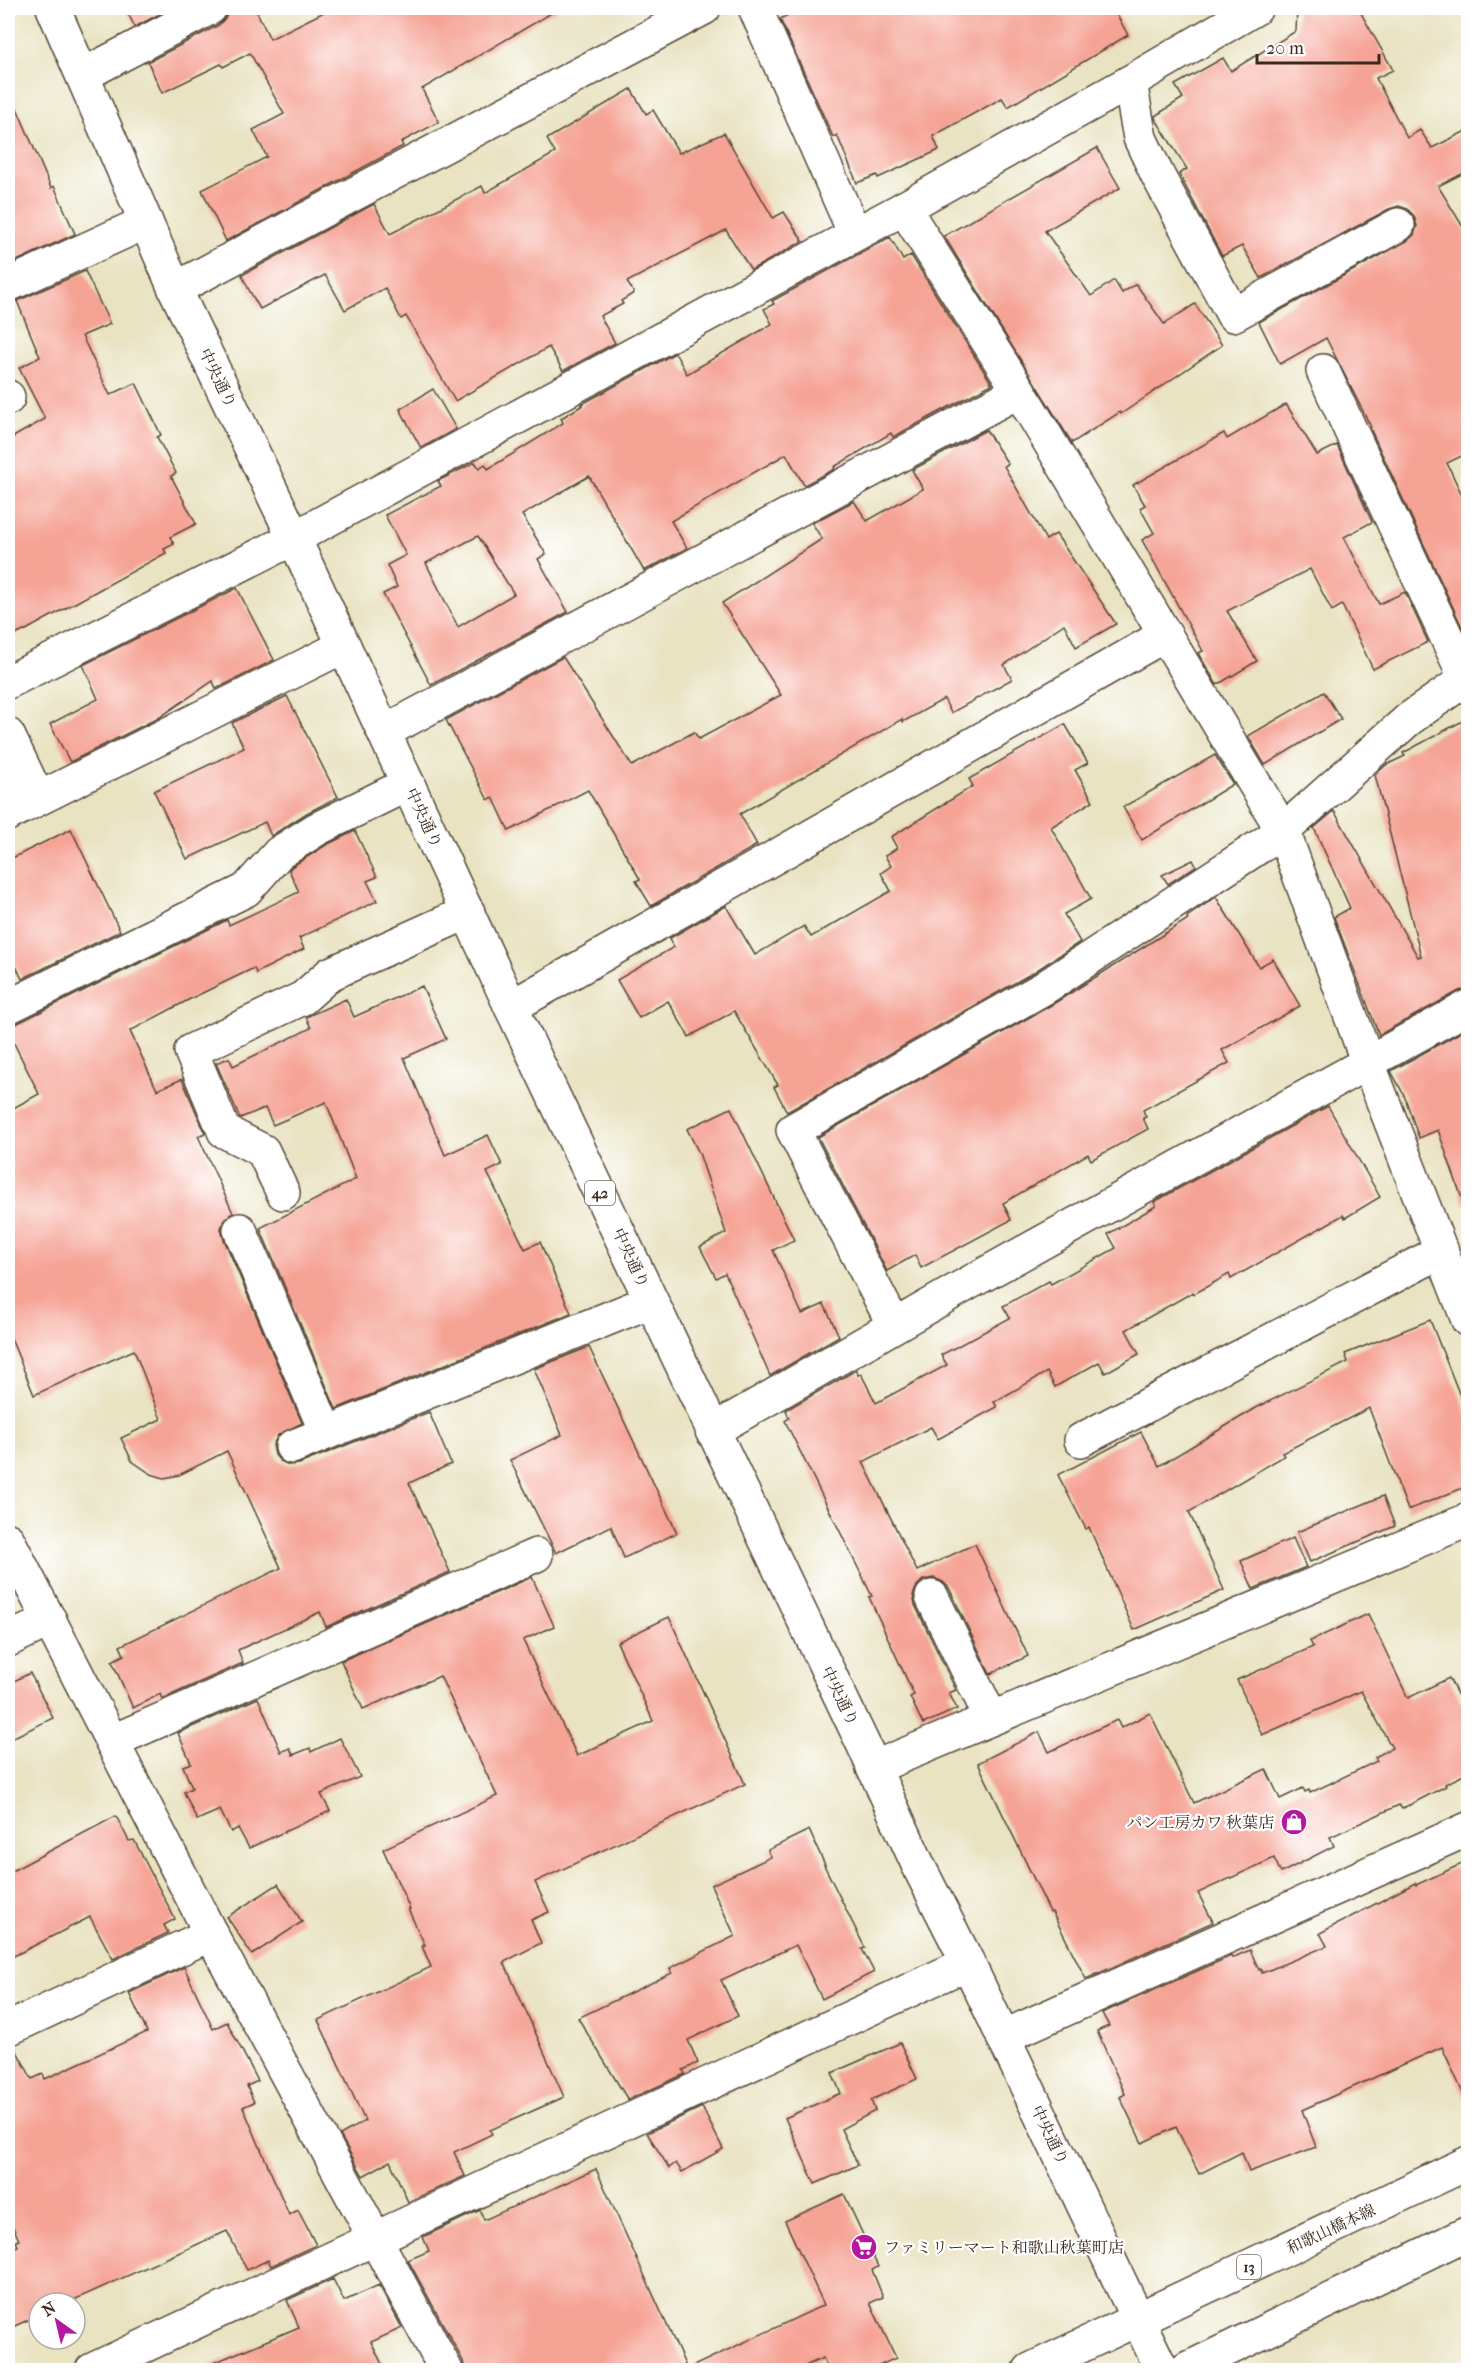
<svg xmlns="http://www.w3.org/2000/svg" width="1476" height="2378" viewBox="0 0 1476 2378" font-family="'IM FELL French Canon','Noto Serif JP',serif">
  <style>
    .building { fill: #f5a394; fill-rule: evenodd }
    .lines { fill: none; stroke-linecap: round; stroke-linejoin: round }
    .minor-casing { stroke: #554637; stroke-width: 36 }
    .major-casing { stroke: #554637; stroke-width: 36 }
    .highway-casing { stroke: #554637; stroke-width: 36 }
    .minor { stroke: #fff; stroke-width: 33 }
    .major { stroke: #fff; stroke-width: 33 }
    .highway { stroke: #fff; stroke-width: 33 }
    .labels { text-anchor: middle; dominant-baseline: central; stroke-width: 4.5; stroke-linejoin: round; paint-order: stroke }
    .shield { fill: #fff; stroke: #766a62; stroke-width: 1.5 }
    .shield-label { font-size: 15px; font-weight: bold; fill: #3b2a1e }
    .street-label { font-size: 16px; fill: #3b2a1e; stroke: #fff }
    .poi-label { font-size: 16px; fill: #3b2a1e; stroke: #fff; text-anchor: end }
  </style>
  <rect width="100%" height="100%" fill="#fff"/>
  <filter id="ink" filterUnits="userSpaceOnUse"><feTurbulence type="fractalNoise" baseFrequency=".0167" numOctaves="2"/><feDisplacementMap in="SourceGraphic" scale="12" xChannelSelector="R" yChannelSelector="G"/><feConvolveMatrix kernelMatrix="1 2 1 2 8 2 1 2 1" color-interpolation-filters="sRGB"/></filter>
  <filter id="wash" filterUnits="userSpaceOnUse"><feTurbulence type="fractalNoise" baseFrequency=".008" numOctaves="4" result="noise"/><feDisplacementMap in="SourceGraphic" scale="24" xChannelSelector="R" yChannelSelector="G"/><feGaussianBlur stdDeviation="1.35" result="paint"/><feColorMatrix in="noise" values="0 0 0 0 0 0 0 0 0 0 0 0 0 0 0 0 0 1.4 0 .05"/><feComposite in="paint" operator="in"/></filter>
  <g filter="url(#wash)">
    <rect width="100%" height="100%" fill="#e9e3c2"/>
    <g id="blocks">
      <!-- building -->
      <g class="building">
        <polygon points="125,8 171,8 135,27"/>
        <polygon points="229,8 255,8 270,39 332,8 560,8 422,89 439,122 401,142 403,146 226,241 202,190 267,157 253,130 284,114 250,53 223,67 221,64 162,93 148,62 219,25 226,17"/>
        <polygon points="802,8 1113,8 1128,35 1008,107 1002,98 933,136 939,150 878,178 877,175 857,183 837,135 833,137 780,19"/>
        <polygon points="1297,8 1358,8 1393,70 1376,78 1407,138 1420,130 1432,148 1468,130 1468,171 1438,186 1468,235 1468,453 1447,463 1468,508 1468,640 1370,428 1371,427 1326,338 1280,364 1259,322 1407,241 1414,235 1417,226 1414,216 1407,209 1399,206 1389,209 1261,278 1242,246 1222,256 1179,174 1187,169 1155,118 1155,116 1183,98 1175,85 1223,58 1231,71 1296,31"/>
        <polygon points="8,87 51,188 54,186 75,234 8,265"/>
        <polygon points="631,89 646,114 653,110 679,153 724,133 773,218 784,212 803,241 751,270 726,230 627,282 634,293 621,301 623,304 600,316 615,343 563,371 549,347 455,401 406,316 401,319 385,288 345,310 325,275 260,309 249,290 242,275 374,204 390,234 482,186 485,193 555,153 547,139"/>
        <polygon points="1097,148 1120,188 1045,231 1091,296 1114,280 1122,293 1136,284 1164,324 1195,304 1222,345 1121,414 1120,412 1072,443 944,236"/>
        <path d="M890 237 903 260 911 255 992 384 893 437 891 433 834 467 835 469 804 485 786 454 671 521 687 548 644 571 589 476 522 515 546 554 538 559 568 612 431 685 383 594 397 587 387 565 406 555 385 515 441 486 438 481 475 462 479 468 485 464 488 469 563 423 561 418 583 405 582 404 675 353 687 374 772 324 764 309 774 304 772 301ZM478 536 514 594 458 627 426 563Z"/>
        <polygon points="85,271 110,324 82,336 110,395 136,383 161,435 157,437 176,473 171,476 196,524 170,537 174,544 164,549 166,553 26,630 8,638 8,440 45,419 19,368 40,357 17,301"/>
        <polygon points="433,389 456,429 421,448 400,409"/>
        <polygon points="1286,404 1317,455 1337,445 1372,522 1344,537 1379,604 1405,592 1428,642 1373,669 1342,605 1332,611 1310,569 1227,611 1257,661 1217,685 1198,653 1203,651 1142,540 1154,533 1140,508 1145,505 1133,485 1224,433 1227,439"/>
        <polygon points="986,430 1008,464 1004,466 1046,540 1056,534 1116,624 1076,647 1064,624 1004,665 1012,679 951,713 944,699 903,722 902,719 740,814 757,845 651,906 636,881 640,879 588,790 509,831 493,797 488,800 446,720 563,657 632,766 694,732 699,739 781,695 722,603 822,539 812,523 854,501 867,521 923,489 912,470"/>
        <polygon points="237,588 274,660 216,689 213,681 160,717 70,762 50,724 98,699 83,665"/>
        <polygon points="1324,692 1341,719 1265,765 1248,736"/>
        <polygon points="287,696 338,797 307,813 271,836 265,822 187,859 154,791 244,748 232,723"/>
        <polygon points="1468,718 1468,988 1459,991 1379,1035 1334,917 1350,908 1314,828 1334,811 1418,957 1421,956 1375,775 1386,765 1405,756 1403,753"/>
        <polygon points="1065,724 1088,763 1075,770 1093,801 1051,827 1091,899 1064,914 1080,942 1034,972 787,1112 774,1087 778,1085 734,1011 689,1037 668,1001 639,1018 617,980 674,947 670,938 726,906 755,955 804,926 811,937 891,891 881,873 891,866 885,856 897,848 891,837 973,786 969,779"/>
        <polygon points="1215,755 1233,784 1142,840 1123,807"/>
        <polygon points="71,829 120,931 22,979 8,949 8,860"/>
        <polygon points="355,831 377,877 367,881 377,901 299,938 304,949 256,973 254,968 192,998 130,1031 157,1090 182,1079 205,1133 198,1136 233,1213 225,1219 221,1228 223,1237 302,1423 278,1435 273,1445 275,1455 280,1461 289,1465 299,1464 429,1412 451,1464 409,1483 450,1572 326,1627 320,1612 238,1650 243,1663 162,1699 160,1694 133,1708 112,1661 124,1655 120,1646 281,1568 227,1451 179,1475 164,1478 151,1474 132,1461 121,1438 161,1419 134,1350 34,1395 8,1331 8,1111 39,1094 8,1031 8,1026 16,1024 227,920 229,925 299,892 289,870 291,867 326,845"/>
        <polygon points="1193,860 1196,866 1168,884 1162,875"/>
        <polygon points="1216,897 1259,967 1273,959 1300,1006 1222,1050 1229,1063 1143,1110 1146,1117 1143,1118 1148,1129 1091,1160 1088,1154 1003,1203 1011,1220 921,1268 915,1255 887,1271 818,1137 1053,1004 1188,919 1187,917"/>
        <polygon points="422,986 446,1039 404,1058 445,1155 488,1135 502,1165 487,1172 525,1249 540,1242 571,1313 336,1409 260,1228 356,1179 326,1102 273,1125 265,1108 240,1118 216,1063 229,1058 233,1066 311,1028 306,1017 346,999 354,1017"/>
        <polygon points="1468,1028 1468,1203 1464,1204 1438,1130 1419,1138 1404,1095 1391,1071"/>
        <polygon points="1328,1106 1380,1197 1345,1218 1343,1215 1231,1279 1229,1274 1194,1294 1193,1292 1126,1330 1139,1354 1105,1373 1099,1362 1055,1387 1047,1372 994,1402 997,1407 938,1439 931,1427 863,1462 917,1571 975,1544 1028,1656 990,1674 949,1588 943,1582 934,1578 923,1580 917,1586 913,1595 915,1605 956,1690 949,1693 957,1709 923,1724 910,1697 914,1695 869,1597 872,1596 785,1421 789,1418 786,1410 856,1370 858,1375 861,1374 876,1403 947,1365 941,1355 1010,1318 1003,1306 1049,1281 1051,1284 1116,1248 1108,1234 1156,1206 1154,1202"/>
        <polygon points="731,1108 794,1240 773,1250 802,1314 824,1304 839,1336 770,1376 725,1273 716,1278 700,1247 726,1233 699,1153 687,1129"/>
        <polygon points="1430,1320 1468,1416 1468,1486 1408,1510 1369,1408 1282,1453 1284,1456 1189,1512 1224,1590 1134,1630 1089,1527 1086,1529 1058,1475 1141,1432 1159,1466 1256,1408 1348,1362 1345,1354"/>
        <polygon points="589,1347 677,1533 624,1558 611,1526 556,1553 510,1460 562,1435 534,1369"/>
        <polygon points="1383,1496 1395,1526 1310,1562 1297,1532"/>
        <polygon points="1293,1538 1306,1567 1253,1589 1241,1561"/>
        <polygon points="532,1577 554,1626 523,1640 577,1756 653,1721 617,1642 669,1617 745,1784 535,1882 549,1912 531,1920 541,1943 504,1962 564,2097 490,2130 492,2134 454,2152 465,2176 408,2202 390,2161 363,2176 340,2135 365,2121 318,2020 431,1967 422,1946 425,1945 408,1909 410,1909 383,1849 497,1796 440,1676 363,1709 341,1661"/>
        <polygon points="1368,1614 1408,1698 1449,1678 1468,1716 1468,1773 1445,1784 1446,1786 1402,1809 1399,1805 1330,1837 1334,1846 1281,1873 1274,1858 1198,1893 1213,1922 1086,1979 1052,1912 1050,1912 978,1763 1039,1732 1049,1752 1117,1720 1121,1728 1150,1713 1194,1803 1266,1769 1280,1799 1303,1788 1305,1792 1309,1790 1310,1793 1377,1761 1375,1757 1392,1748 1361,1691 1262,1735 1237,1680 1313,1647 1310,1641"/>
        <polygon points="30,1673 53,1718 8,1740 8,1684"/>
        <polygon points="258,1698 281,1752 290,1748 293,1755 310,1748 311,1752 340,1738 360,1777 321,1794 330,1811 249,1848 238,1828 231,1832 220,1810 197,1820 184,1792 192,1788 183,1766 191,1763 178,1733"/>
        <polygon points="116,1816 129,1841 134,1840 175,1919 164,1925 168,1933 113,1959 90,1917 8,1959 8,1873"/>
        <polygon points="809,1830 825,1865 824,1865 865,1948 862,1949 874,1972 822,1999 796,1945 721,1980 738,2016 688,2040 698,2063 683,2070 685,2074 628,2100 578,2018 672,1973 670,1968 735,1936 711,1885 771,1857 768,1850"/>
        <polygon points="1468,1861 1468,2104 1442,2047 1302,2110 1316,2147 1249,2172 1242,2152 1199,2174 1176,2127 1142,2143 1120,2097 1125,2094 1097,2031 1109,2026 1102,2013 1231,1956 1232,1958 1250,1950 1259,1970 1261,1969 1262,1973 1327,1946 1320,1933 1415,1883 1416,1885"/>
        <polygon points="278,1884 302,1922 252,1955 227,1917"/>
        <polygon points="184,1967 213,2029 227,2022 258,2081 247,2086 254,2102 243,2107 289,2215 298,2210 316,2245 271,2266 268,2260 247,2270 227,2231 67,2303 39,2303 39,2315 8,2329 8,2250 18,2246 16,2241 19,2240 8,2216 8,2048 14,2046 32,2079 43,2074 45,2079 147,2032 129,1993"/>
        <polygon points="900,2043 917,2079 871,2100 875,2111 841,2129 858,2165 815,2184 785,2118 841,2093 832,2073"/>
        <polygon points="702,2107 723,2149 682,2172 676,2163 669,2168 647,2133"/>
        <polygon points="596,2169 687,2369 824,2305 785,2221 844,2194 878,2267 872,2270 883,2297 870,2303 896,2358 870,2370 829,2370 823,2358 796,2370 465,2370 463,2361 408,2260 429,2251 423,2237 480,2210 484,2220"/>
        <polygon points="333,2279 344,2301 379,2285 402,2328 371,2342 385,2370 197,2370 299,2327 287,2300"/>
      </g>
    </g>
  </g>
  <g filter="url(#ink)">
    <use href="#blocks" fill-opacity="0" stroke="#554637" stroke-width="1.5"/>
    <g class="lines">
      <defs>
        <g id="minor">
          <polyline points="755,8 855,234"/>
          <polyline points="83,75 210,8"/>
          <polyline points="1130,82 1140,138 1157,174 1233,315 1398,225"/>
          <polyline points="904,208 1019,391 1283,831 1368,1063 1468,1320"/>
          <polyline points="8,285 146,222"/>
          <polyline points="175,289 704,8"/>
          <polyline points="1323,371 1466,679 1468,678"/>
          <polyline points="8,397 8,398"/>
          <polyline points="8,682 294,538 904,208 1130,82 1256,8"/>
          <polyline points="384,732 1019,391"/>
          <polyline points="8,735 38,798"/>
          <polyline points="8,814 344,646"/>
          <polyline points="8,1007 246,890 279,853 317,829 408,784"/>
          <polyline points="511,1007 1165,635"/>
          <polyline points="283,1193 263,1151 224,1131 191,1051 303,998 330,974 468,912"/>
          <polyline points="240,1230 326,1432"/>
          <polyline points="894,1325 793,1130 1044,988 1283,831 1409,719 1466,679"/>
          <polyline points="712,1431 967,1284 1468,1007"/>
          <polyline points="1081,1440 1442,1251"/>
          <polyline points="292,1447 651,1301"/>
          <polyline points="8,1540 211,1934 446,2370"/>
          <polyline points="932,1597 991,1718"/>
          <polyline points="8,1640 50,1620"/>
          <polyline points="113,1741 536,1555"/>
          <polyline points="873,1768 1468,1520"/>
          <polyline points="8,2029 211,1934"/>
          <polyline points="1003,2037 1468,1829"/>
          <polyline points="92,2370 968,1963"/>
        </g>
        <g id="major">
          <polyline points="1030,2370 1468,2163"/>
          <polyline points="1185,2370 1468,2233"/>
        </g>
        <polyline id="highway" points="53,8 175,289 294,538 511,1007 863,1744 920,1869 968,1963 1162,2370"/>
      </defs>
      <!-- minor casing -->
      <use href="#minor" class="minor-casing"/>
      <!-- major casing -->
      <use href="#major" class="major-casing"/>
      <!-- highway casing -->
      <use href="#highway" class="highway-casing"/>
      <!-- minor -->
      <use href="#minor" class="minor"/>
      <!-- major -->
      <use href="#major" class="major"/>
      <!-- highway -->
      <use href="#highway" class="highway"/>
    </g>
  </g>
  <!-- icons -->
  <defs>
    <symbol id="shop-disc" viewBox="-11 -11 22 22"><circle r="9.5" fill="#b5179e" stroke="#fff"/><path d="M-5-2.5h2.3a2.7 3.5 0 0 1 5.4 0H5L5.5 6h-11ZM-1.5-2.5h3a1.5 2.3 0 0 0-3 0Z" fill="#fff"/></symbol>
    <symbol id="supermarket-disc" viewBox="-11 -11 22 22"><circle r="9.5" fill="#b5179e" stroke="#fff"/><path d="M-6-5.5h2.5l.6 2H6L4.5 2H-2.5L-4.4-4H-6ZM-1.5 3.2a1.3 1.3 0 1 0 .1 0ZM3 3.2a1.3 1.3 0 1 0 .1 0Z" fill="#fff"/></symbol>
  </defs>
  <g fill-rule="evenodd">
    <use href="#shop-disc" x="1279" y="1807" width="30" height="30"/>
    <use href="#supermarket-disc" x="849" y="2232" width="30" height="30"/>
  </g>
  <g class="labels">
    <!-- shield labels -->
    <g class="shield">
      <rect x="585" y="1181" width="30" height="24" rx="4.5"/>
      <rect x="1237" y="2255" width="24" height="24" rx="4.5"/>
    </g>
    <g class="shield-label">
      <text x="600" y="1193">42</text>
      <text x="1249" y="2267">13</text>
    </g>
    <!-- street labels -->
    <g class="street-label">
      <text transform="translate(218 378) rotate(64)">中央通り</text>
      <text transform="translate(424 818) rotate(65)">中央通り</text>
      <text transform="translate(631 1258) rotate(65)">中央通り</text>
      <text transform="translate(840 1696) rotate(64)">中央通り</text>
      <text transform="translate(1050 2135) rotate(64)">中央通り</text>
      <text transform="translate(1331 2229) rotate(-25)">和歌山橋本線</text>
    </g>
    <!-- poi labels -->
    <g class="poi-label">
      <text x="1274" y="1822">パン工房カワ 秋葉店</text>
      <text x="884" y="2247" text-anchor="start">ファミリーマート和歌山秋葉町店</text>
    </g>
  </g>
  <!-- margin -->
  <rect width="1476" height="2378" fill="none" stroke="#fff" stroke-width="30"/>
  <!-- north arrow -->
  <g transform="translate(57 2321) rotate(326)"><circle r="28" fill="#ffffff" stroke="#b1aaa5" stroke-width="1.5"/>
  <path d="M0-4.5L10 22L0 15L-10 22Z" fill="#b5179e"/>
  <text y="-9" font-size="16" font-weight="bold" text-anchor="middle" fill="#3b2a1e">N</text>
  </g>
  <!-- scale -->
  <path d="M1257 54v9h122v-9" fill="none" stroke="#3b2a1e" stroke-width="3"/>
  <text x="1266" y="54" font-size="18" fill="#3b2a1e" stroke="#ffffff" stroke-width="4.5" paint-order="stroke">20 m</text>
</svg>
